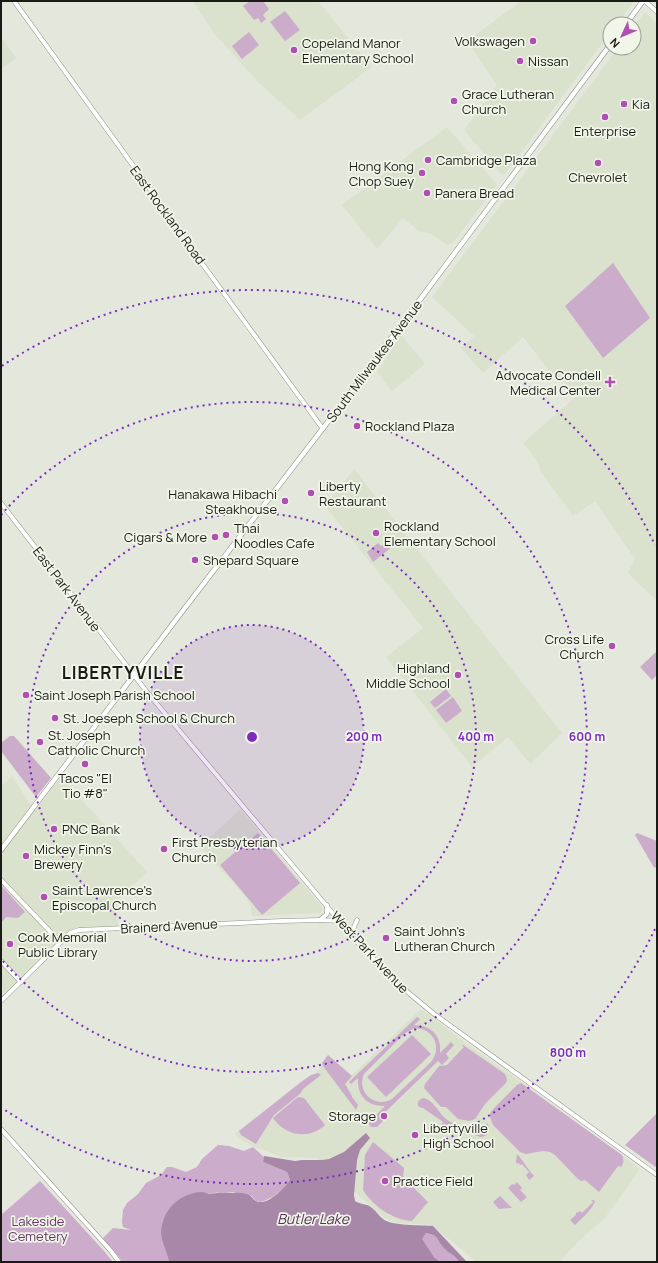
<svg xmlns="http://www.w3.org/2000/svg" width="658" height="1263" viewBox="0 0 658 1263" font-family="Manrope,sans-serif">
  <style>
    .built { fill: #dae1cd }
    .green { fill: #cbaccb; fill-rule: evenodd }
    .water { fill: #a888a8 }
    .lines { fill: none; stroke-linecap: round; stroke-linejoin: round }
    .secondary-casing { stroke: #8d9185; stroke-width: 5 }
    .primary-casing { stroke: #8d9185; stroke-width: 5.5 }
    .secondary { stroke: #fff; stroke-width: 4 }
    .primary { stroke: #fff; stroke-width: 4.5 }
    .ring { fill: none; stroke: #7b2cbf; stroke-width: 2; stroke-dasharray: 2 4 }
    .poi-dot { fill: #b04eb4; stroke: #f1f6e9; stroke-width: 1.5 }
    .labels { text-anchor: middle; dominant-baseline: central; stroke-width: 3.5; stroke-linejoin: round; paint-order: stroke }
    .poi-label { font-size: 13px; fill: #1a1b17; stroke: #f1f6e9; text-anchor: start }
    .street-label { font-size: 13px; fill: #1a1b17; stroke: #f1f6e9 }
    .park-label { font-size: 13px; fill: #633864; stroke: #f1f6e9 }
    .water-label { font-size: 14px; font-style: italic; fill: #572c58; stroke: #f1f6e9 }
    .district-label { font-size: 17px; font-weight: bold; letter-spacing: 1px; fill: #1a1b17; stroke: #f1f6e9 }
    .centre { fill: #7b2cbf; stroke: #f1f6e9; stroke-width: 2 }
    .ring-label { font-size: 12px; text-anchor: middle; font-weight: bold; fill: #7b2cbf; stroke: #f1f6e9; stroke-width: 3.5; stroke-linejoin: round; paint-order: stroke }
  </style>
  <rect width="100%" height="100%" fill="#e4e8dc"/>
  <!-- built -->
  <g class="built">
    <polygon points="193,1 318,1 372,67 300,120 259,83 214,33"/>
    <polygon points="519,1 634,1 617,24 610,24 610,33 505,174 501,174 464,130 497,85 467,41 516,5"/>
    <polygon points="645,12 657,23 657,601 628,573 635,559 595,501 573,516 541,472 537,461 523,443 580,393 571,388 547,368 523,337 483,373 461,348 474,336 432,297 618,48 634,48 634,26"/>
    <polygon points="1,37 16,58 1,69"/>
    <polygon points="447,127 497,185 452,244 447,245 431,234 419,231 403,218 377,249 342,205"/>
    <polygon points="401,335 425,364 392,391 377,372"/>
    <polygon points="354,469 562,733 530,764 508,737 472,767 386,657 423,628 325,506"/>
    <polygon points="12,776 29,803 36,810 61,777 147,872 117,900 118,927 75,928 69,931 1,998 1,786"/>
    <polygon points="240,809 323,908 321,913 252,916 250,905 245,896 200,847"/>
    <polygon points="421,1009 464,1042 527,1086 640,1169 605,1218 580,1240 559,1262 476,1262 465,1252 431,1225 398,1223 383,1217 317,1158 282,1157 255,1147 237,1137 235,1133 316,1073 324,1062 352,1075"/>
  </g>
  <!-- green -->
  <g class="green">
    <polygon points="250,1 263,1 269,9 263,15 266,19 261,23 258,18 254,20 243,6"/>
    <polygon points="285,11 300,30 285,41 270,22"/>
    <polygon points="249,32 259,45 242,59 232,46"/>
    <polygon points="613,263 650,318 603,358 565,306"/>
    <polygon points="394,537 397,543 373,562 367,552 378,543 381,546"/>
    <polygon points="657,651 657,675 652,680 640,667"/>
    <polygon points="446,689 451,696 435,708 430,702"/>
    <polygon points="453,697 462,711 446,723 436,710"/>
    <polygon points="10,736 14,736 51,778 36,797 1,751 1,743"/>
    <polygon points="258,833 300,883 262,915 220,865"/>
    <polygon points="637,833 657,841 657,866 655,868 653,866 635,835"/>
    <polygon points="1,885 25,912 18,918 6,917 1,923"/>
    <path d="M417 1017 420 1019 414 1025C431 1025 442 1036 440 1053L451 1042 454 1045 446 1054 449 1058 442 1065 438 1061 380 1117 383 1121 377 1127H371L368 1123 385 1106C367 1106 357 1096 358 1078L351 1084 349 1082ZM412 1029C431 1025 444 1046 431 1062L392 1099C375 1109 356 1092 364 1074L404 1034Z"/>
    <polygon points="412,1035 431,1054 386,1097 367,1077"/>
    <polygon points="463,1045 505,1074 507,1079 506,1083 485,1104 475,1119 469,1121 458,1119 446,1107 441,1107 424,1088 425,1084 439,1066 447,1065 464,1047 462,1046"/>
    <polygon points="328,1055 352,1076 345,1084 352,1096 352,1097 358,1105 356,1110 323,1066 322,1063"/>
    <polygon points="318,1073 321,1075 303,1089 300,1094 274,1115 256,1144 241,1135 239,1131 301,1082 311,1075"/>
    <path d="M521 1083 622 1155C624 1160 624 1163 621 1167L618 1166 599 1192 585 1180 581 1181 578 1179 555 1155 550 1152 543 1151 526 1154 520 1152 493 1125 490 1117V1113L495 1107 517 1085Z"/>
    <path d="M298 1097 304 1098 325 1125C309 1140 285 1136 273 1118L274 1117Z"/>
    <path d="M424 1098C438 1102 440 1122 458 1124L457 1128 441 1125 443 1122 423 1108 419 1107C416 1103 419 1099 424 1098Z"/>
    <polygon points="657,1113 657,1168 625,1145"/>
    <path d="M486 1124H488C490 1131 488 1137 480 1137L473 1134 483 1128Z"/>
    <path d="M373 1142 404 1168 403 1177 428 1202 412 1221C393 1220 373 1206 363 1190L365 1155Z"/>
    <path d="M218 1145 229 1146 244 1151 253 1147 264 1157 263 1162 287 1172 290 1180C281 1192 274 1198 260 1202L256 1201 252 1196 247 1194H240L233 1192 226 1193 218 1192 211 1194 203 1192 185 1196 178 1200 163 1221 161 1235 168 1253 169 1262H123L103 1238 113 1228 131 1230 123 1227 122 1222 123 1210 127 1203 138 1194 146 1183 161 1175 167 1167H172L186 1172 197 1167 202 1159Z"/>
    <path d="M517 1154C524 1161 527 1169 534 1176L529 1180 526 1175 529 1172 528 1171 522 1164 520 1165 519 1163 517 1164 516 1162Z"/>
    <polygon points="40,1181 104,1251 113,1262 1,1262 1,1215"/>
    <polygon points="517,1182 522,1188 520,1190 527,1197 521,1202 508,1188 512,1184 514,1185"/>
    <polygon points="500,1196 512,1208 511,1208 499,1209 493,1202"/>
    <path d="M591 1200H593L595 1201C592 1210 582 1218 575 1225L570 1220 576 1215V1212L577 1213 580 1211 582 1213 593 1202Z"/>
    <path d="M426 1233C429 1234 432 1234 435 1236 439 1240 441 1245 445 1249 451 1256 454 1253 459 1262H440L434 1257 421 1239Z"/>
  </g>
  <!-- water -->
  <path class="water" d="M366 1133 370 1138 360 1150 357 1160 354 1195 355 1201C361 1205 367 1203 372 1208 376 1211 379 1216 383 1219 391 1226 422 1225 433 1226L467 1262H459C454 1253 451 1256 445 1249 441 1246 439 1240 435 1236 432 1234 429 1234 426 1233L422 1239 434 1257 440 1262H169C168 1253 161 1241 161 1233 162 1210 179 1193 202 1192 205 1192 208 1194 211 1194 211 1194 216 1193 217 1193 220 1192 223 1193 226 1193 232 1193 240 1192 247 1194 252 1195 254 1202 259 1202 271 1203 284 1188 290 1180L287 1172 263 1162 264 1156 295 1161 302 1160H322L329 1159 344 1152Z"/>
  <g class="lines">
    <defs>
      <g id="secondary">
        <polyline points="14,1 145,182 163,210 323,429"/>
        <polyline points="645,1 657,12"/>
        <polyline points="1,503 147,692 356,941 398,984 434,1014 657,1175"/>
        <polyline points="1,880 60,942"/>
        <polyline points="320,920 327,914 327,905"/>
        <polyline points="351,934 357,920"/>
        <polyline points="1,961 21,982"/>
        <polyline points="1,1001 64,939 70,933 79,930 282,921 320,920 341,921"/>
        <polyline points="1,1129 111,1251 119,1262"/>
      </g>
      <g id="primary">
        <polyline points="626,24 643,1"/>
        <polyline points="1,850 178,617 360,380 610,45"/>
      </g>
    </defs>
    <!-- secondary casing -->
    <use href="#secondary" class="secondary-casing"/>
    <!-- primary casing -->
    <use href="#primary" class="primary-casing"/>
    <!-- secondary -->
    <use href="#secondary" class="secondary"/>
    <!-- primary -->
    <use href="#primary" class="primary"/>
  </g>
  <!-- distance rings -->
  <circle cx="252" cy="737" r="112" fill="#7b2cbf" fill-opacity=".12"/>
  <g class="ring">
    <circle cx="252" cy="737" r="112"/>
    <circle cx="252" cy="737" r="224"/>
    <path d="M1 515A335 335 0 1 1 1 959"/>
    <path d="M655 929A447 447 0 0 1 2 1108M2 366A447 447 0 0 1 655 545"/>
  </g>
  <!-- markers -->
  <g class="poi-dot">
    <circle cx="533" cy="41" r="4"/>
    <circle cx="294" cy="50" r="4"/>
    <circle cx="520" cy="61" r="4"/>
    <circle cx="454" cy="101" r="4"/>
    <circle cx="624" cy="104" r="4"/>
    <circle cx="605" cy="117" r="4"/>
    <circle cx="428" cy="160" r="4"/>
    <circle cx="598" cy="163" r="4"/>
    <circle cx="422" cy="173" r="4"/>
    <circle cx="427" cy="193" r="4"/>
    <path d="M608 376h4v4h4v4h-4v4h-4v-4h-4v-4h4z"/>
    <circle cx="357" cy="426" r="4"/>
    <circle cx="311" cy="493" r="4"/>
    <circle cx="285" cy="501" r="4"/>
    <circle cx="376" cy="533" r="4"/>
    <circle cx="226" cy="535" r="4"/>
    <circle cx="215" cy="537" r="4"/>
    <circle cx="195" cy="560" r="4"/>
    <circle cx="612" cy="646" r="4"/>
    <circle cx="458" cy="675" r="4"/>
    <circle cx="26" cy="695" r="4"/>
    <circle cx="55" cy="718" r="4"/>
    <circle cx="40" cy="742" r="4"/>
    <circle cx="85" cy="764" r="4"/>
    <circle cx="54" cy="829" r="4"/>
    <circle cx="164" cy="849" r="4"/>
    <circle cx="26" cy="856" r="4"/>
    <circle cx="44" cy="897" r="4"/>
    <circle cx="386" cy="938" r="4"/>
    <circle cx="10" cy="944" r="4"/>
    <circle cx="384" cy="1116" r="4"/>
    <circle cx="415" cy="1135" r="4"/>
    <circle cx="385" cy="1181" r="4"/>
  </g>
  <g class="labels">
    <!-- poi labels -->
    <g class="poi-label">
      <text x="525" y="41" text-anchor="end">Volkswagen</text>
      <text x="302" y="43">Copeland Manor<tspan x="302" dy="15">Elementary School</tspan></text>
      <text x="528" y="61">Nissan</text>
      <text x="462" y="94">Grace Lutheran<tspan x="462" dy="15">Church</tspan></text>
      <text x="632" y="104">Kia</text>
      <text x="605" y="131" text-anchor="middle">Enterprise</text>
      <text x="436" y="160">Cambridge Plaza</text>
      <text x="414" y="166" text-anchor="end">Hong Kong<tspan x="414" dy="15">Chop Suey</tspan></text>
      <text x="598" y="177" text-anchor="middle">Chevrolet</text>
      <text x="435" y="193">Panera Bread</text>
      <text x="601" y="375" text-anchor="end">Advocate Condell<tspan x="601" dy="15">Medical Center</tspan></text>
      <text x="365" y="426">Rockland Plaza</text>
      <text x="319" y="486">Liberty<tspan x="319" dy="15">Restaurant</tspan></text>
      <text x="277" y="494" text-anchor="end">Hanakawa Hibachi<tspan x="277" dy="15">Steakhouse</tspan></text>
      <text x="384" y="526">Rockland<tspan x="384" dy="15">Elementary School</tspan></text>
      <text x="234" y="528">Thai<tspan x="234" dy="15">Noodles Cafe</tspan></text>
      <text x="207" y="537" text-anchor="end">Cigars &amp; More</text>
      <text x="203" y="560">Shepard Square</text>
      <text x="604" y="639" text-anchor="end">Cross Life<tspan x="604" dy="15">Church</tspan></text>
      <text x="450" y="668" text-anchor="end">Highland<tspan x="450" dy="15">Middle School</tspan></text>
      <text x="34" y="695">Saint Joseph Parish School</text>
      <text x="63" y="718">St. Joeseph School &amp; Church</text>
      <text x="48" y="735">St. Joseph<tspan x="48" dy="15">Catholic Church</tspan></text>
      <text x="85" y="778" text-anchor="middle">Tacos "El<tspan x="85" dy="15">Tio #8"</tspan></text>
      <text x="62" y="829">PNC Bank</text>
      <text x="172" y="842">First Presbyterian<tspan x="172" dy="15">Church</tspan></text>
      <text x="34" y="849">Mickey Finn's<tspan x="34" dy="15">Brewery</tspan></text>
      <text x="52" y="890">Saint Lawrence's<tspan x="52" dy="15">Episcopal Church</tspan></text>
      <text x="394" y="931">Saint John's<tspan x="394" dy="15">Lutheran Church</tspan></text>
      <text x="18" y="937">Cook Memorial<tspan x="18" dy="15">Public Library</tspan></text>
      <text x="376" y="1116" text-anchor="end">Storage</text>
      <text x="423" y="1128">Libertyville<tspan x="423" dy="15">High School</tspan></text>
      <text x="393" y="1181">Practice Field</text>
    </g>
    <!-- street labels -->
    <g class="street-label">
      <text transform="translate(168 215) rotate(54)">East Rockland Road</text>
      <text transform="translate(374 361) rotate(-53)">South Milwaukee Avenue</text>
      <text transform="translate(67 589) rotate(53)">East Park Avenue</text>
      <text transform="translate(169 926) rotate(-3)">Brainerd Avenue</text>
      <text transform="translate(370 952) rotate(47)">West Park Avenue</text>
    </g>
    <!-- park labels -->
    <g class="park-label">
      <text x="38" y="1221">Lakeside<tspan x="38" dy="15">Cemetery</tspan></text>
    </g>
    <!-- water labels -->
    <g class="water-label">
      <text x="313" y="1218">Butler Lake</text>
    </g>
    <!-- district labels -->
    <g class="district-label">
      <text x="123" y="672">LIBERTYVILLE</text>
    </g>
  </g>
  <circle cx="252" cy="737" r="6" class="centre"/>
  <g class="ring-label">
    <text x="364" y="741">200 m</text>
    <text x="476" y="741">400 m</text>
    <text x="587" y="741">600 m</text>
    <text x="568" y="1057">800 m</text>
  </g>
  <!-- border -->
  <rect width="658" height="1263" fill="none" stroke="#1a1b17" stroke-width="4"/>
  <!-- north arrow -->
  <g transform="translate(622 36) rotate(226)"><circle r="19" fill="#f1f6e9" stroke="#9b9e95"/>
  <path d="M0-3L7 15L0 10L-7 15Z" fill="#b04eb4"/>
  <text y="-6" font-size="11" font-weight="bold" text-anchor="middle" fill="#1a1b17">N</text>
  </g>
</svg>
